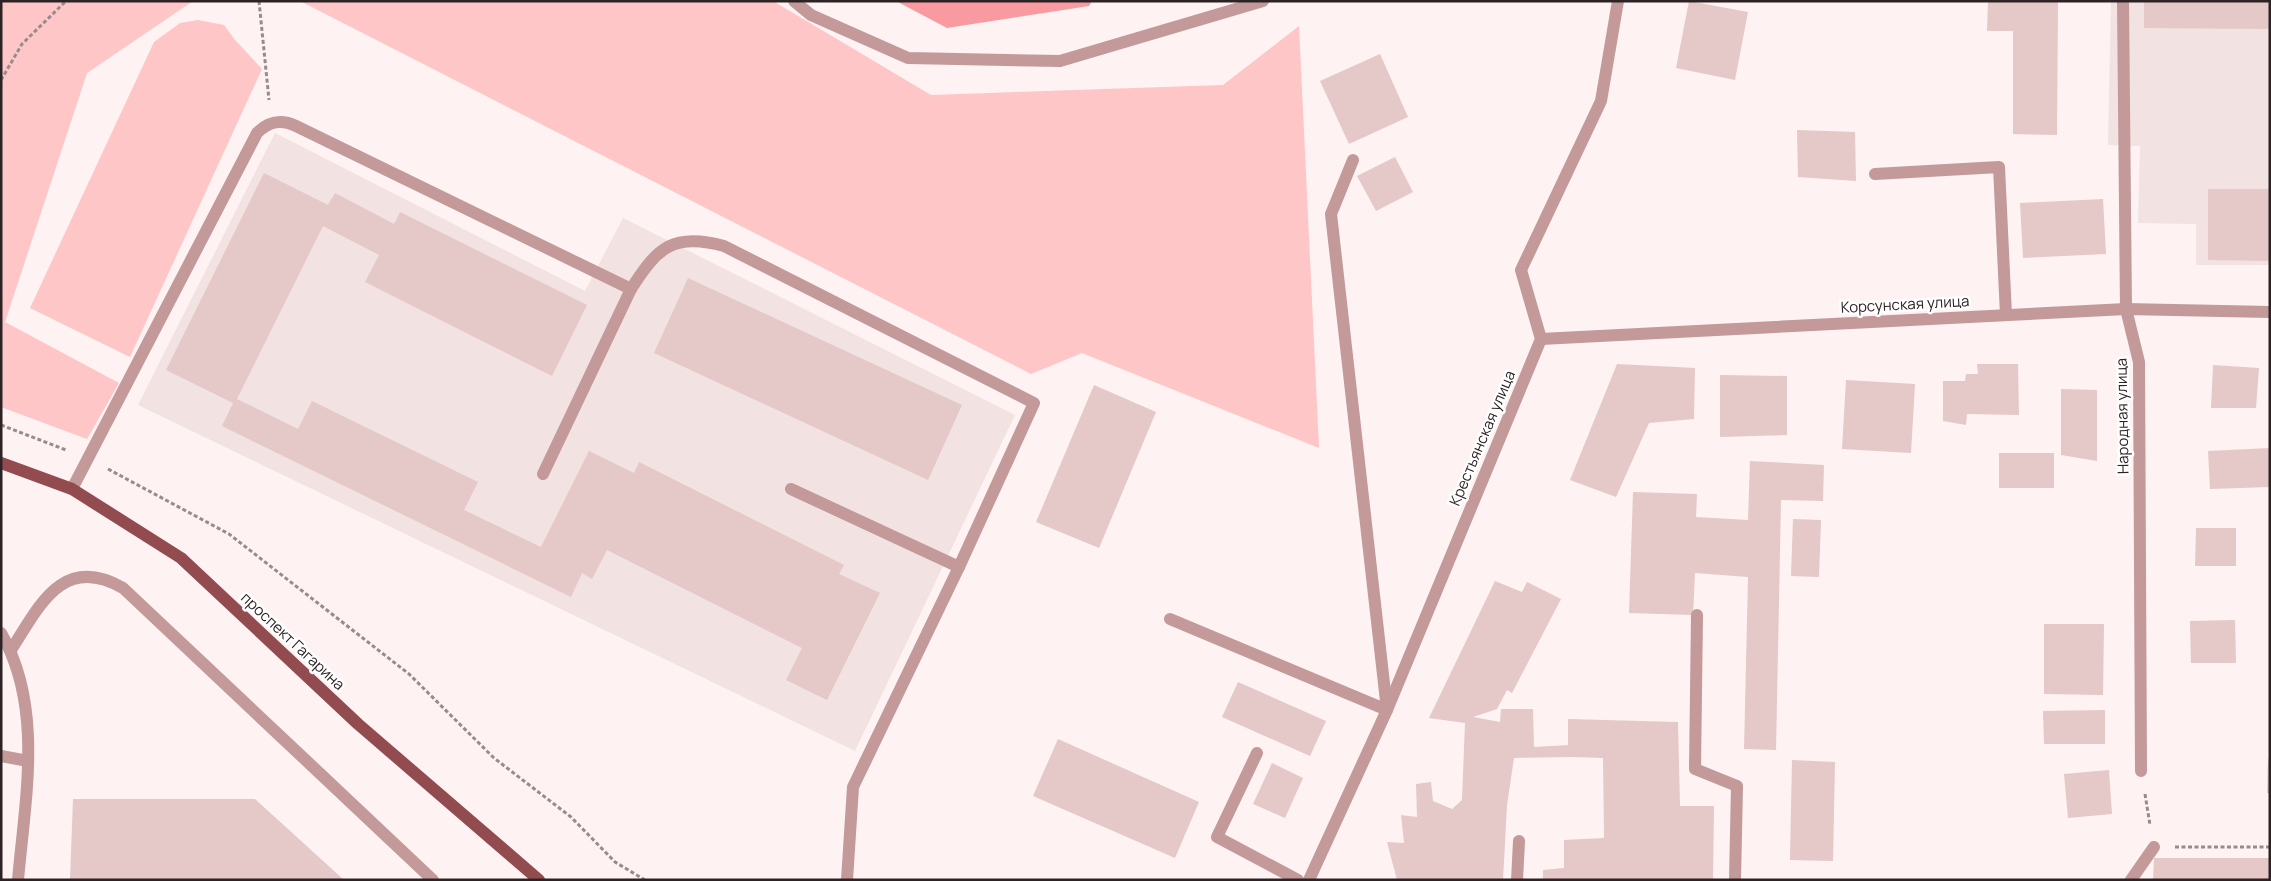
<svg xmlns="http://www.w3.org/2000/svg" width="2271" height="881" viewBox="0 0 2271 881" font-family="Manrope,sans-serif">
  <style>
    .built { fill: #f2e2e2 }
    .green { fill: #fec6c7 }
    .water { fill: #f89a9f }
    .building { fill: #e5c8c8 }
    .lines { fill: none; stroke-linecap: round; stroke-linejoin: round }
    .path { stroke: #978b8c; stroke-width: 3; stroke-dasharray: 4 2.5; stroke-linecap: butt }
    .minor { stroke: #c3999a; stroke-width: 12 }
    .major { stroke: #924c50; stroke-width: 12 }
    .labels { text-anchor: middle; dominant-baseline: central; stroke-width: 5; stroke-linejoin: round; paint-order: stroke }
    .street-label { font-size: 15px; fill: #2e2324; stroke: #fff }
  </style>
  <rect width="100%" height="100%" fill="#fef2f2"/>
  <!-- built -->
  <g class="built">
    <polygon points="2111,1 2270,1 2270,265 2196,265 2196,224 2138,223 2140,146 2108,145"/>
    <polygon points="275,133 585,291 623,218 1015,415 855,751 138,405"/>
  </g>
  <!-- green -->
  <g class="green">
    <polygon points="1,1 193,1 87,73 5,322 119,383 87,439 1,407"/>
    <polygon points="300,1 773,1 931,95 1223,85 1299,26 1319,448 1082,353 1031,374"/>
    <polygon points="198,20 224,25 235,40 262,69 130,357 30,308 154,42 180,23"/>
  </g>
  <!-- water -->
  <polygon class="water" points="896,1 1092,1 1089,6 947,28"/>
  <!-- building -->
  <g class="building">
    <polygon points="1689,1 1748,12 1735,80 1676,68"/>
    <polygon points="1988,1 2058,1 2057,135 2013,134 2013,31 1987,31"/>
    <polygon points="2144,1 2270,1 2270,29 2144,28"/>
    <polygon points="1380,54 1408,117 1349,144 1320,81"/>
    <polygon points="1797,130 1855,132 1856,181 1798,177"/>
    <polygon points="1395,157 1413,192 1376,211 1357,176"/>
    <polygon points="264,173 328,205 335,193 394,224 400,212 587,305 552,376 365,282 379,255 323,226 237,399 298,429 312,401 478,482 464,510 541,547 589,451 634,473 639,462 844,565 839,574 880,593 827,700 786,680 802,648 607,550 592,579 582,573 571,597 222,426 233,403 166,370"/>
    <polygon points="2208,189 2270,189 2270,261 2208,260"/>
    <polygon points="2103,199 2106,254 2023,258 2020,203"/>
    <polygon points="688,278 962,405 928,480 654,353"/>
    <polygon points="1617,364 1695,368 1694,419 1649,423 1616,497 1570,480"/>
    <polygon points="1977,364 2018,364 2019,415 1967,414 1966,425 1943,421 1943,381 1965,381 1966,374 1978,374"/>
    <polygon points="2213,365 2259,368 2256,408 2211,408"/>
    <polygon points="1720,375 1787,376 1787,435 1720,437"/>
    <polygon points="1846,380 1915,384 1911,453 1842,449"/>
    <polygon points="1094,385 1156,412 1099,548 1036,522"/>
    <polygon points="2061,389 2097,390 2097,461 2061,455"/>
    <polygon points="2270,448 2270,487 2210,489 2208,451"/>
    <rect x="1999" y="453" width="55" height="35"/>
    <polygon points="1750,461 1824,465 1823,501 1781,500 1776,750 1744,749 1748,577 1695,573 1693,615 1629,613 1633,492 1697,494 1696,517 1748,520"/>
    <polygon points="1793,519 1821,520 1819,577 1791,576"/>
    <polygon points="2196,528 2236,528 2236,566 2195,566"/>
    <polygon points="1495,581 1522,592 1527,582 1561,599 1512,693 1507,690 1497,709 1473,717 1500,722 1501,709 1533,709 1534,747 1568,745 1568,719 1678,722 1680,806 1714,806 1713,880 1543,880 1543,870 1564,868 1564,840 1604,838 1603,758 1573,757 1514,758 1507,805 1503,880 1397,880 1387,842 1404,843 1401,815 1417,817 1416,784 1431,782 1433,801 1452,809 1462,800 1465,723 1429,718"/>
    <polygon points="2235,620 2236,663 2191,663 2190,621"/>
    <polygon points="2044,624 2104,624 2103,695 2044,694"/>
    <polygon points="1238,682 1326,721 1310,756 1222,717"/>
    <polygon points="2105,710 2105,744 2044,744 2043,711"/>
    <polygon points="1058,739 1199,802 1175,858 1033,796"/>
    <polygon points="2268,759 2270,759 2270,793 2267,793"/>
    <polygon points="1792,760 1835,762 1833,861 1790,860"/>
    <polygon points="1272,763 1303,778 1285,818 1253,804"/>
    <polygon points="2109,770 2112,814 2068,818 2064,774"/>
    <polygon points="73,799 255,799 344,880 70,880"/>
    <polygon points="2154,858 2270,858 2270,880 2153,880"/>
  </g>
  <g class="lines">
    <!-- path -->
    <g class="path">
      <polyline points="259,1 269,100"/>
      <polyline points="1,80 22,44 66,1"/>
      <polyline points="1,425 66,450"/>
      <polyline points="108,469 229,534 409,674 494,758 571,817 615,862 645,880"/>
      <polyline points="2145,794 2150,825"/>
      <polyline points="2175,847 2270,847"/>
    </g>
    <!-- minor -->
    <g class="minor">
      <polyline points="794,1 811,15 908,58 1060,61 1263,1"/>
      <polyline points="2123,1 2126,309 2139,362 2141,771"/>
      <polyline points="1875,174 1999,167 2006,315"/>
      <path d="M631 289C657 248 673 232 724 246L1034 403 959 567"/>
      <polyline points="1541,339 2126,309 2270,312"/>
      <path d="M72 489 257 133C269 121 281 119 296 126L631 289 543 474"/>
      <polyline points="791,489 959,567 853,787 847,880"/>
      <polyline points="1697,615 1695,769 1737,786 1735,880"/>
      <polyline points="1170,619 1387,710 1331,214 1353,160"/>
      <path d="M1 633C44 707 25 799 18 880"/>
      <path d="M11 650C39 607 62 553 123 588L433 880"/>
      <polyline points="1257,753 1217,837 1298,880"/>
      <polyline points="1,756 28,761"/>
      <polyline points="1309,880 1387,710 1541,339 1521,270 1601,101 1618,1"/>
      <polyline points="1517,880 1519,841"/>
      <polyline points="2131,880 2154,847"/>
    </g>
    <!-- major -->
    <polyline class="major" points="1,463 72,489 181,558 358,724 539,880"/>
  </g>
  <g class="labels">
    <!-- street labels -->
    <g class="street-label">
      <text transform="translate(1905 304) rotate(-3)">Корсунская улица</text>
      <text transform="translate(2122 416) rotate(-91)">Народная улица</text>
      <text transform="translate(1482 438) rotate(-67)">Крестьянская улица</text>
      <text transform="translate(293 641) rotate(43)">проспект Гагарина</text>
    </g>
  </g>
  <!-- border -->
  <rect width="2271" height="881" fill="none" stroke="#2e2324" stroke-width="5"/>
</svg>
